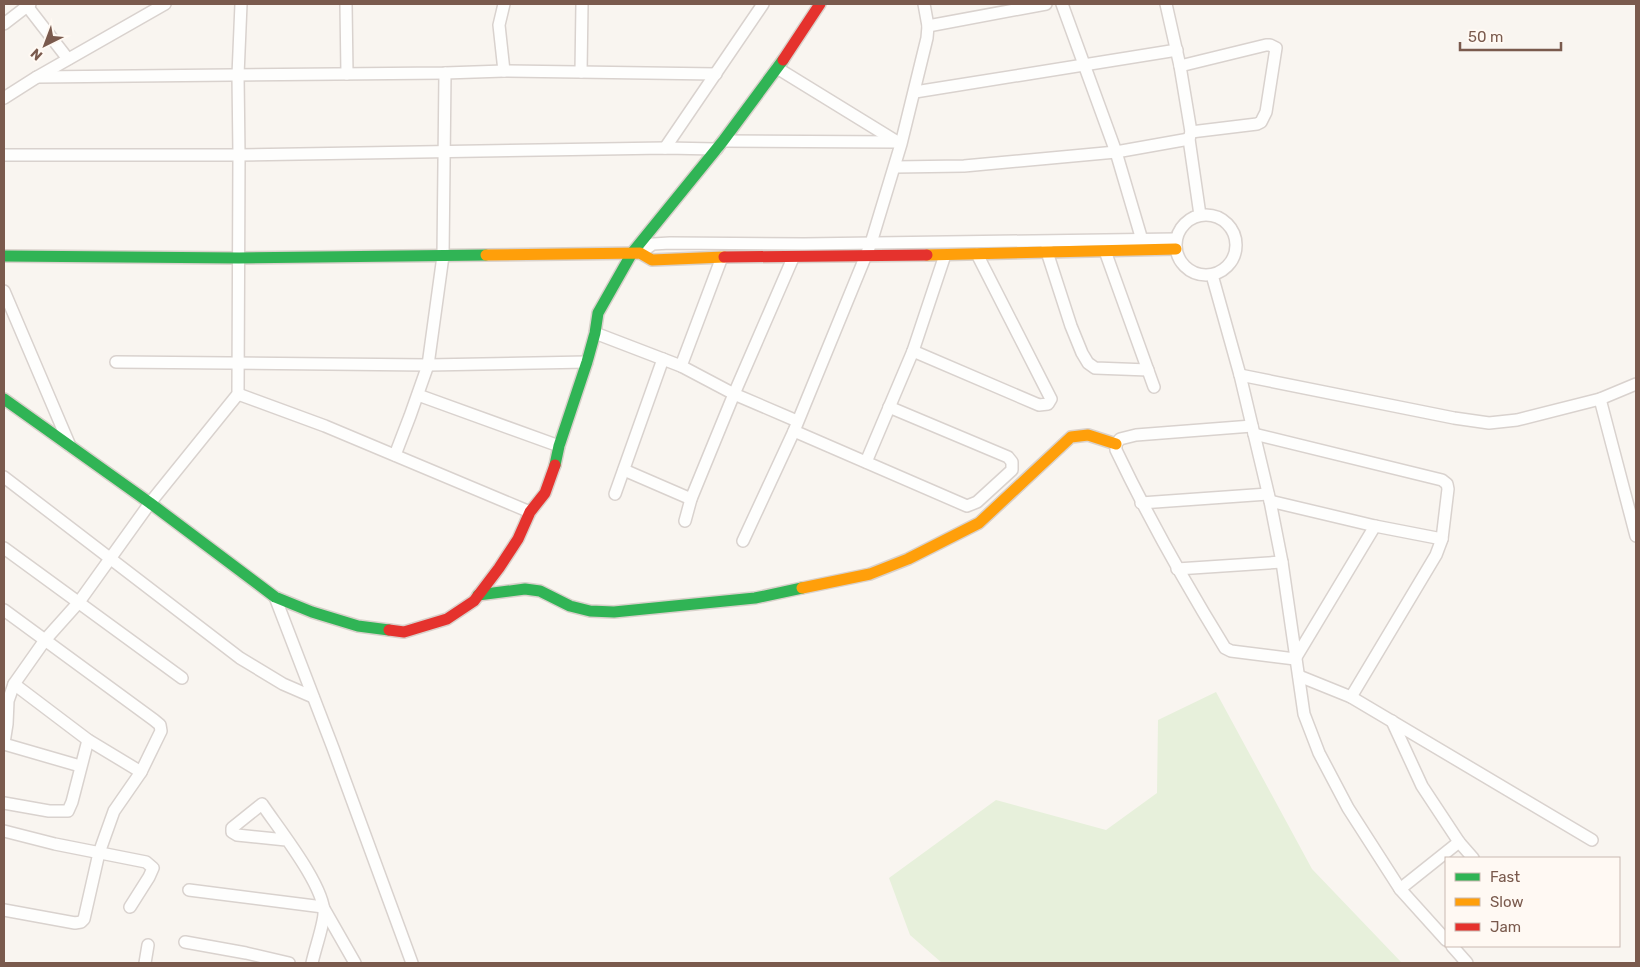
<svg xmlns="http://www.w3.org/2000/svg" width="1640" height="967" viewBox="0 0 1640 967" font-family="Rubik,sans-serif">
  <style>
    .green { fill: #e7f0db }
    .lines { fill: none; stroke-linecap: round; stroke-linejoin: round }
    .street-casing { stroke: #d9d2ce; stroke-width: 14 }
    .fast-casing { stroke: #d9d1cb; stroke-width: 14 }
    .slow-casing { stroke: #d9d1cb; stroke-width: 14 }
    .jam-casing { stroke: #d9d1cb; stroke-width: 14 }
    .street { stroke: #fefefd; stroke-width: 11 }
    .fast { stroke: #30b455; stroke-width: 11 }
    .slow { stroke: #ff9f0a; stroke-width: 11 }
    .jam { stroke: #e5322d; stroke-width: 11 }
  </style>
  <rect width="100%" height="100%" fill="#f9f5f0"/>
  <!-- green -->
  <polygon class="green" points="1216,692 1312,869 1402,963 942,963 910,935 889,878 996,800 1106,830 1157,793 1158,720"/>
  <g class="lines">
    <defs>
      <g id="street">
        <polyline points="346,4 347,74"/>
        <polyline points="504,4 499,25 504,71"/>
        <polyline points="1062,4 1116,152 1142,240"/>
        <polyline points="1166,4 1180,66 1191,132 1189,139 1200,215"/>
        <polyline points="27,6 68,59"/>
        <polyline points="4,24 30,4"/>
        <polyline points="928,26 1046,4"/>
        <polyline points="1180,66 1266,45 1270,45 1276,48 1266,112 1261,122 1257,124 1191,132"/>
        <polyline points="777,68 899,143"/>
        <polyline points="581,72 582,4"/>
        <polyline points="37,77 445,73 504,71 716,74"/>
        <polyline points="915,92 1177,50"/>
        <polyline points="4,98 37,77 165,4"/>
        <polyline points="723,141 897,142"/>
        <polyline points="665,148 763,4"/>
        <polyline points="4,155 239,155 665,148 717,149"/>
        <polyline points="895,167 964,166 1116,152 1189,139"/>
        <circle cx="1206" cy="245" r="30"/>
        <polyline points="1047,246 1047,252 1071,326 1082,353 1088,363 1095,368 1148,370"/>
        <polyline points="1105,251 1154,387"/>
        <polyline points="640,253 653,244 670,243 804,244 1176,239"/>
        <polyline points="945,255 913,351 1039,405 1048,404 1051,399 977,254"/>
        <polyline points="1212,275 1240,375 1270,501 1282,562 1304,714 1319,753 1348,808 1400,889"/>
        <polyline points="4,291 70,446"/>
        <polyline points="595,333 681,366 734,394 797,421"/>
        <polyline points="116,362 428,365 587,362"/>
        <polyline points="681,366 722,257"/>
        <polyline points="1240,375 1454,418 1489,423 1517,420 1600,399 1636,384"/>
        <polyline points="238,394 325,426 530,512"/>
        <polyline points="418,395 559,446"/>
        <polyline points="1600,399 1636,536"/>
        <path d="M1252 426 1136 435 1120 439 1116 444V450C1149 519 1185 583 1225 648L1231 651 1295 659 1375 526"/>
        <polyline points="794,431 967,506 977,502 1012,470 1012,462 1008,457 889,407"/>
        <polyline points="1254,434 1442,480 1447,484 1448,489 1442,539 1436,555 1351,697 1299,676"/>
        <polyline points="395,455 410,416 428,365 443,256 445,73"/>
        <polyline points="866,462 913,351"/>
        <polyline points="624,470 691,499"/>
        <polyline points="4,477 240,658 283,684 313,697"/>
        <polyline points="615,494 663,359"/>
        <polyline points="1270,501 1375,526 1442,539"/>
        <polyline points="1141,503 1268,494"/>
        <polyline points="685,521 691,499 734,394 793,258"/>
        <polyline points="743,541 794,431 871,243 901,144 927,38 928,26 924,4"/>
        <polyline points="4,548 182,678"/>
        <polyline points="1177,569 1282,562"/>
        <polyline points="275,597 333,748 412,963"/>
        <polyline points="4,610 154,720 160,725 161,731 141,772 114,811 99,853 84,919 81,922 75,923 4,910"/>
        <polyline points="14,684 88,740 141,772"/>
        <polyline points="1351,697 1592,840"/>
        <polyline points="1392,721 1422,786 1459,842 1473,858"/>
        <polyline points="4,743 7,724 8,701 14,684 45,640 79,602 150,503 238,394 239,155 238,75 241,4"/>
        <polyline points="4,744 80,766"/>
        <polyline points="4,803 49,811 68,811 72,802 88,740"/>
        <polyline points="4,831 55,844 146,862 153,868 149,877 130,907"/>
        <path d="M286 840 237 835 232 832V828L262 804C278 828 325 886 324 914 323 927 315 949 312 963"/>
        <polyline points="189,890 323,907 355,963"/>
        <polyline points="1446,940 1400,889 1459,842"/>
        <polyline points="185,942 246,953 289,963"/>
        <polyline points="1452,946 1467,963"/>
        <polyline points="145,963 148,945"/>
      </g>
      <g id="fast">
        <polyline points="4,256 239,258 486,255"/>
        <polyline points="4,399 150,503 275,597 312,612 358,626 389,630"/>
        <polyline points="555,465 559,446 587,362 595,333 598,313 632,253 723,141 783,60"/>
        <polyline points="478,595 525,589 540,591 570,606 590,611 614,612 755,598 802,588"/>
      </g>
      <g id="slow">
        <polyline points="486,255 640,253 652,260 724,257"/>
        <polyline points="927,255 1176,249"/>
        <polyline points="802,588 870,574 908,559 979,523 1071,437 1088,435 1116,444"/>
      </g>
      <g id="jam">
        <polyline points="783,60 820,4"/>
        <polyline points="724,257 927,255"/>
        <polyline points="389,630 404,632 447,619 474,601 499,568 518,539 530,512 545,493 555,465"/>
      </g>
    </defs>
    <!-- street casing -->
    <use href="#street" class="street-casing"/>
    <!-- fast casing -->
    <use href="#fast" class="fast-casing"/>
    <!-- slow casing -->
    <use href="#slow" class="slow-casing"/>
    <!-- jam casing -->
    <use href="#jam" class="jam-casing"/>
    <!-- street -->
    <use href="#street" class="street"/>
    <!-- fast -->
    <use href="#fast" class="fast"/>
    <!-- slow -->
    <use href="#slow" class="slow"/>
    <!-- jam -->
    <use href="#jam" class="jam"/>
  </g>
  <!-- border -->
  <rect width="1640" height="967" fill="none" stroke="#7a5a4d" stroke-width="10"/>
  <!-- legend -->
  <rect x="1445" y="857" width="175" height="90" fill="#fff9f3" stroke="#cab9b1"/>
  <rect x="1455" y="873" width="25" height="8" fill="#30b455" stroke="#cab9b1"/>
  <text x="1490" y="882" font-size="15" fill="#7a5a4d">Fast</text>
  <rect x="1455" y="898" width="25" height="8" fill="#ff9f0a" stroke="#cab9b1"/>
  <text x="1490" y="907" font-size="15" fill="#7a5a4d">Slow</text>
  <rect x="1455" y="923" width="25" height="8" fill="#e5322d" stroke="#cab9b1"/>
  <text x="1490" y="932" font-size="15" fill="#7a5a4d">Jam</text>
  <!-- north arrow -->
  <g transform="translate(45 45) rotate(222)" stroke="#fff9f3" stroke-width="4" paint-order="stroke">
  <path d="M0-4L9 19L0 12L-9 19Z" fill="#7a5a4d"/>
  <text y="-8" font-size="14" font-weight="bold" text-anchor="middle" fill="#7a5a4d">N</text>
  </g>
  <!-- scale -->
  <path d="M1460 42v8h101v-8" fill="none" stroke="#7a5a4d" stroke-width="2.5"/>
  <text x="1468" y="42" font-size="15" fill="#7a5a4d" stroke="#fff9f3" stroke-width="4" paint-order="stroke">50 m</text>
</svg>
